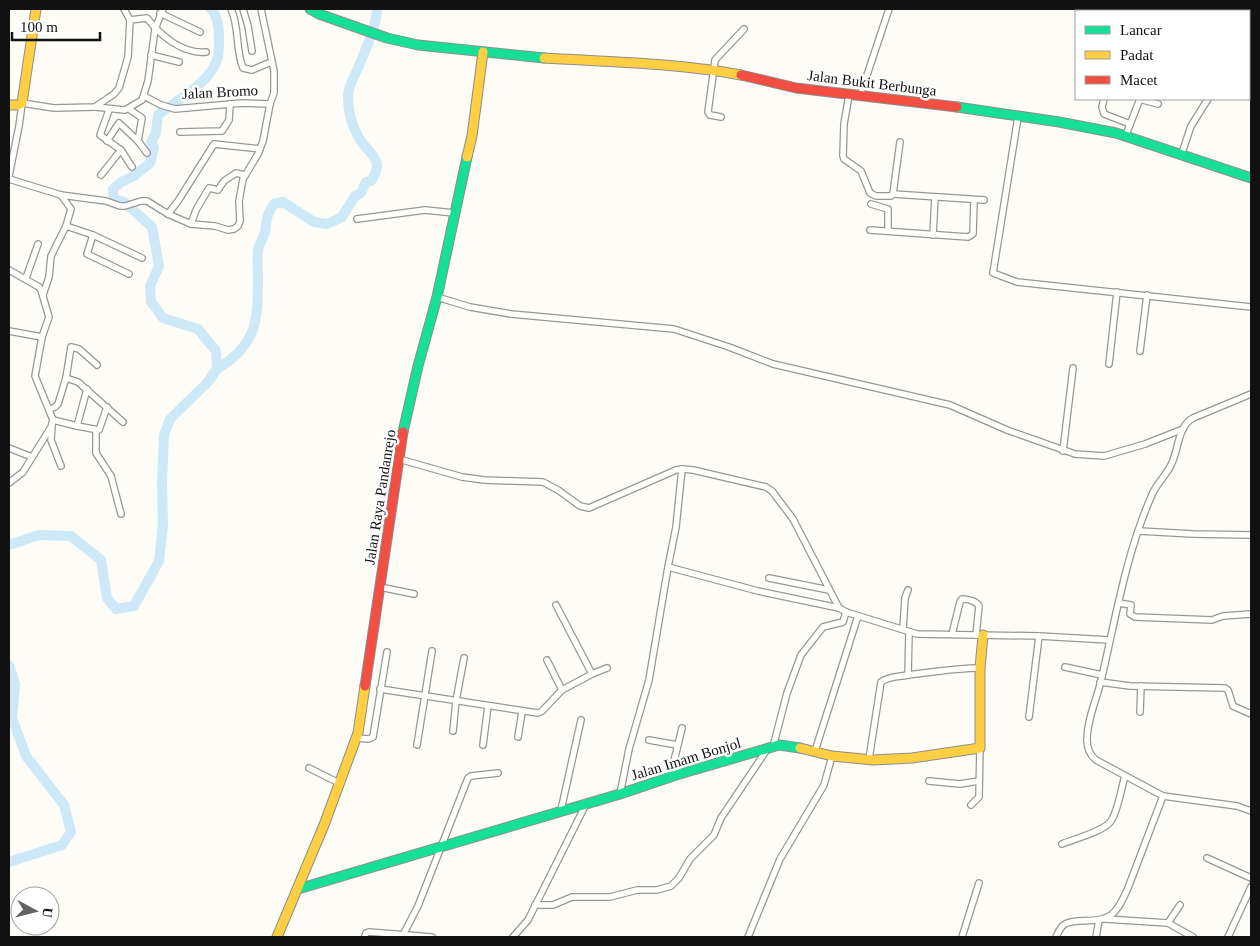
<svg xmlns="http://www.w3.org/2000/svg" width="1260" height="946" viewBox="0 0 1260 946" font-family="'Times New Roman',serif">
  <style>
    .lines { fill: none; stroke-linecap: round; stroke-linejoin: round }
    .river { stroke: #cde8f7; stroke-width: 10 }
    .street-casing { stroke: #979795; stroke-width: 8 }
    .fast-casing { stroke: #8e8d8b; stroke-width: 11 }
    .slow-casing { stroke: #8e8d8b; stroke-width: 11 }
    .jam-casing { stroke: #8e8d8b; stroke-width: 11 }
    .street { stroke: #fffffe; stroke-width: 5.5 }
    .fast { stroke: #16e098; stroke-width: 9 }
    .slow { stroke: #ffcf43; stroke-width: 9 }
    .jam { stroke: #f24e42; stroke-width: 9 }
    .labels { text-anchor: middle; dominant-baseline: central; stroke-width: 5; stroke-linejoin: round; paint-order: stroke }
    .street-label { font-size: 15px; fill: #111; stroke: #fff }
  </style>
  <rect width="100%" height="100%" fill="#fdfcf7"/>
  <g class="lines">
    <!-- river -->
    <g class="river">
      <path d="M217 369C257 345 258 321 258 277 258 268 257 259 258 250 259 244 263 239 265 232 267 218 266 216 274 204L283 202 314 222 327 224 342 217 355 196 361 193 366 182 371 181C386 159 369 155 359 138 352 126 348 110 348 97 348 85 354 78 358 68 365 51 377 25 377 9"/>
      <path d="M9 545 39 535 71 536 101 560 107 598 116 609 134 606 159 561 163 524 162 483 164 435 170 419 207 383 217 369 216 351 198 329 163 318 151 302 150 286 159 266 152 227 124 202 114 199 113 189 121 182 134 176 150 163 154 148 151 142 156 133 158 115C177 100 212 82 218 57 219 51 219 44 219 38 219 27 218 16 211 9"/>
      <polyline points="9,665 15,684 12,718 26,756 64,805 71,832 62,845 9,862"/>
    </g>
    <defs>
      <g id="street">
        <path d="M231 9C240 28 235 49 243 68L252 70 271 62"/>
        <polyline points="243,9 248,26 252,51"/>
        <polyline points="160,13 200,32"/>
        <path d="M130 20 147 18C161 36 182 54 206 52"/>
        <polyline points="151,55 179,62"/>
        <polyline points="1249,74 1251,75"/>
        <polyline points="849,95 844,124 843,156 844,159 861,171 870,193 876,196 891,196 893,194 900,142"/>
        <polyline points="144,96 161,105 175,109 242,103 270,104"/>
        <polyline points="860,96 889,9"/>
        <polyline points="1104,99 1102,107 1104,114 1130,124"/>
        <polyline points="1139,99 1158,104"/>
        <polyline points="22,103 54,108 95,107 114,94 119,88 128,57 130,20 124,9"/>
        <polyline points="95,107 125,110 142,100 148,81 155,29 163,9"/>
        <polyline points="129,109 142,118 138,141"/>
        <polyline points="109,110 100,135 121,150 132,167"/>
        <polyline points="721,117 710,115 708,112 715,60 744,29"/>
        <polyline points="1018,117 993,273 1017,282 1251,307"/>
        <polyline points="180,132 222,131 229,120 230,104"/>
        <polyline points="1125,137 1140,99"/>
        <polyline points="107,141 119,123 138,141 147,153"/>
        <polyline points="1181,156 1191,126 1208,99"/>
        <polyline points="101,175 121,150"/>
        <polyline points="9,176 19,126 22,104"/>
        <polyline points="9,179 61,195 106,201 120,206 125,206 141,201 147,201 168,214 191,224 215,226 228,230 234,229 238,226 240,221 239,201 243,179 258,154 263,141 270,104 274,93 274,71 261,9"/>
        <polyline points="893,194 984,200"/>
        <polyline points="61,195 71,209 66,226"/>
        <polyline points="871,204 888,209 888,231"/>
        <polyline points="168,214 178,201 214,144 260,149"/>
        <polyline points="357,219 425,210 454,213"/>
        <polyline points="191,224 196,210 209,188 218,190 224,181 236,173 245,175"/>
        <polyline points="870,230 968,237 973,234 974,200"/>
        <polyline points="93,235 87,254 129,274"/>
        <polyline points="933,235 935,197"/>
        <polyline points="9,270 39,287 41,290 49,317 42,337 35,376 53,420"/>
        <polyline points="26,278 38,244"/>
        <polyline points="43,295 49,277 51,256 66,226 93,235 142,258"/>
        <polyline points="437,297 470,307 511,314 674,329 729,347 773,364 950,405 1007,430 1075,454 1104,456 1145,444 1183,429"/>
        <polyline points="9,331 42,337"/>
        <polyline points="1140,351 1147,295"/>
        <polyline points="1109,364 1117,292"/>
        <polyline points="66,378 71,347 79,349 97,365"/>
        <path d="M1251 394 1193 418C1177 427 1179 450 1171 465 1166 476 1155 485 1151 497 1126 554 1115 621 1101 681 1096 701 1087 720 1087 740 1087 749 1090 755 1096 760L1163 796 1237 806 1251 811"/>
        <polyline points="49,409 55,407 58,404 66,378 78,382 123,422"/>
        <polyline points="53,420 77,426 87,389"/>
        <polyline points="52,425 51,440 61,466"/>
        <polyline points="77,426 99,430 107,407"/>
        <polyline points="96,430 96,453 111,476 121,514"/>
        <polyline points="9,448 32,457"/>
        <polyline points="1063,451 1073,368"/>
        <polyline points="399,459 462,477 484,480 543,482 558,490 580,506 589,508 676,470 682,469 693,470 766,487 772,491 793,519 839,608 846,612 917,634 1039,636 1109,640"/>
        <polyline points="9,483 23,472 51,427 53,420"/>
        <polyline points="1139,531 1193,534 1251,535"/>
        <polyline points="668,567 676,527 682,469"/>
        <polyline points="769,578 829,590"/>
        <polyline points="380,587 414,594"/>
        <polyline points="1119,603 1131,605 1130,614 1135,617 1212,620 1223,616 1251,614"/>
        <polyline points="556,605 592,674 607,668"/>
        <polyline points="903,629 905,598 908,590"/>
        <path d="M952 634 960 602 962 599C968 599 976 601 979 606L976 635"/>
        <polyline points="1065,667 1102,675"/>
        <polyline points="908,675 909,632"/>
        <polyline points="1100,682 1130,686 1225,688 1228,690 1233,706 1251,714"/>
        <polyline points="380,689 538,713 542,711 562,690 547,660"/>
        <polyline points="562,690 592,674"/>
        <polyline points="1140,712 1141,686"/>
        <polyline points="1029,717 1039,636"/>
        <polyline points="453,731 456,701 464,658"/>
        <polyline points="518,737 522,712"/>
        <polyline points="356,738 369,739 373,737 387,652"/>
        <polyline points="649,740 677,745"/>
        <polyline points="417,745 432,651"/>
        <polyline points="483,745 488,706"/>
        <polyline points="773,747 787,693 801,655 823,627 843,622 846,612"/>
        <polyline points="815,751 858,616"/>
        <path d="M869 759 881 682C889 676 899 677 908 675 933 672 956 668 980 668"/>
        <polyline points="309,768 339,783"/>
        <polyline points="676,775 674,761 682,728"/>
        <polyline points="929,781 960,784 979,781"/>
        <polyline points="620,794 629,749 649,680 668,567 758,591 839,608"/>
        <polyline points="971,805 979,797 980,748"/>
        <polyline points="561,810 581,720"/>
        <path d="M1062 844C1074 839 1105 831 1111 821 1118 811 1121 789 1125 776"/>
        <polyline points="1207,858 1251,878"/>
        <polyline points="535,905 553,905 572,897 610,897 637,890 657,890 671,886 679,878 690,859 714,835 721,818 768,748"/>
        <polyline points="1105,919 1168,923 1193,937"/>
        <polyline points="1168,923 1180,905"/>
        <polyline points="403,935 418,906 468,778 471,776 498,773"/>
        <polyline points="365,937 366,933 369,932 432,937"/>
        <polyline points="513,937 528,920 586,804"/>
        <polyline points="748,937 780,859 824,785 832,756"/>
        <polyline points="962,937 979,883"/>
        <path d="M1056 937C1058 933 1060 927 1065 924 1077 917 1097 925 1111 915 1119 909 1124 897 1128 888L1163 796"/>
        <polyline points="1096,937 1099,920"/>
        <polyline points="1228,937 1251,887"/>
      </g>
      <g id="fast">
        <polyline points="310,9 319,14 387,38 418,45 544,58"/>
        <polyline points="957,107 1059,122 1116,133 1251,178"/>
        <polyline points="403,432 418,366 437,297 467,157"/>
        <polyline points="298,889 620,794 676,775 779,745 800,748"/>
      </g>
      <g id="slow">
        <path d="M544 58C610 62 676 63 741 75"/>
        <polyline points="9,105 18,105 22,103 36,9"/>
        <polyline points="467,157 472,136 483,52"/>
        <polyline points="800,748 832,756 873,760 912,758 980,748 980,668 983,635"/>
        <polyline points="277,937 324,825 358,733 365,686"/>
      </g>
      <g id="jam">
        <polyline points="741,75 796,88 957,107"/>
        <polyline points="365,686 403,432"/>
      </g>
    </defs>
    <!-- street casing -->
    <use href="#street" class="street-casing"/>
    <!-- fast casing -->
    <use href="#fast" class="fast-casing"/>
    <!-- slow casing -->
    <use href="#slow" class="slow-casing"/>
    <!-- jam casing -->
    <use href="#jam" class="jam-casing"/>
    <!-- street -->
    <use href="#street" class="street"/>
    <!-- fast -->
    <use href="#fast" class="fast"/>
    <!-- slow -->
    <use href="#slow" class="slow"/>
    <!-- jam -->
    <use href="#jam" class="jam"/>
  </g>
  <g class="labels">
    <!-- street labels -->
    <g class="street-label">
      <text transform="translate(872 83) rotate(7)">Jalan Bukit Berbunga</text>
      <text transform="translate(220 92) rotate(-3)">Jalan Bromo</text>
      <text transform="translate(380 497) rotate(-81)">Jalan Raya Pandanrejo</text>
      <text transform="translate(686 759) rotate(-17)">Jalan Imam Bonjol</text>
    </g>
  </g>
  <!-- border -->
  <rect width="1260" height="946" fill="none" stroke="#111111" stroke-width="20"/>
  <!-- legend -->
  <rect x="1075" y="10" width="175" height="90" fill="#ffffff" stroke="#a0a0a0"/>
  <rect x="1085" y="26" width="25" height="8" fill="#16e098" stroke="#a0a0a0"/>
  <text x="1120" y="35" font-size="15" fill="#111111">Lancar</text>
  <rect x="1085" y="51" width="25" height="8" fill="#ffcf43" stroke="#a0a0a0"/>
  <text x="1120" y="60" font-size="15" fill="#111111">Padat</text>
  <rect x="1085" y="76" width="25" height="8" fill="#f24e42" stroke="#a0a0a0"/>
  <text x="1120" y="85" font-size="15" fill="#111111">Macet</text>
  <!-- north arrow -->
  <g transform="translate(35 911) rotate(97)"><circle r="24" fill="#ffffff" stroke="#a0a0a0"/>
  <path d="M0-4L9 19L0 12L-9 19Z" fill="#646362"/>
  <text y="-8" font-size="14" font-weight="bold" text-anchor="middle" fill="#111111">U</text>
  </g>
  <!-- scale -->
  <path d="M12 32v8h88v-8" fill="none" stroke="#111111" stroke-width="2.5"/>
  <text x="20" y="32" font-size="15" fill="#111111" stroke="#ffffff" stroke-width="4" paint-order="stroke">100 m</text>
</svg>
